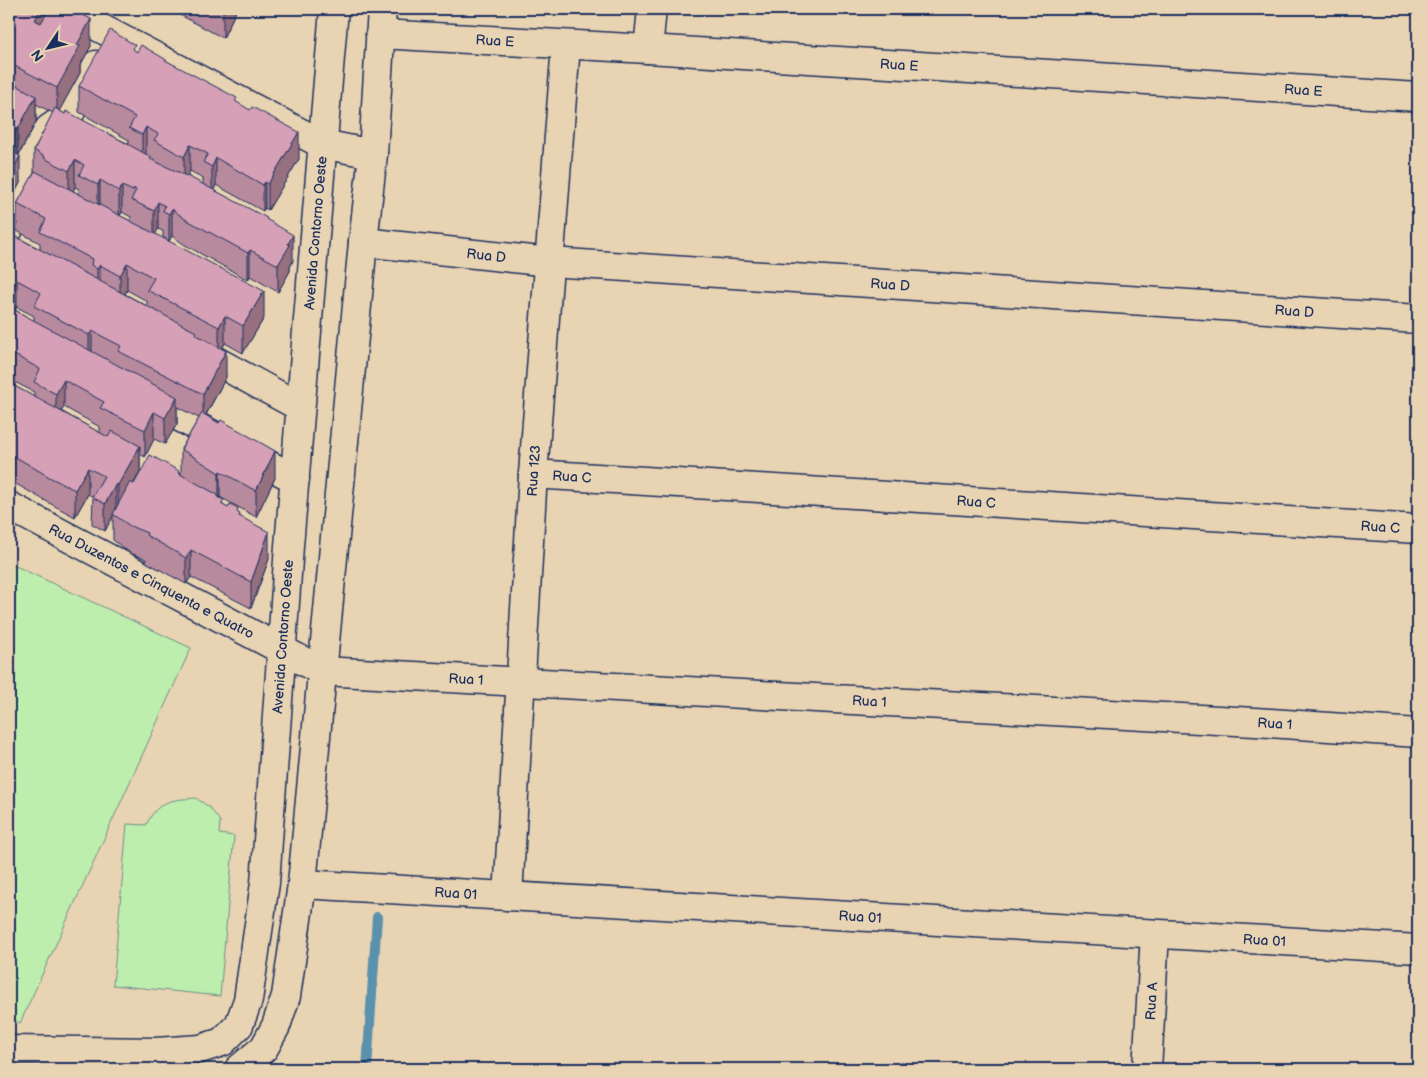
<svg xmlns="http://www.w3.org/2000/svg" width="1427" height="1078" viewBox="0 0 1427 1078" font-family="'Balsamiq Sans',sans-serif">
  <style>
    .green { fill: #bdeead; stroke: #6c8e86 }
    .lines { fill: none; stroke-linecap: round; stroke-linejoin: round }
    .stream { stroke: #5a91ad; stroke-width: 10 }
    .minor-casing { stroke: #1b2f5e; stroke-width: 31 }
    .minor { stroke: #e8d3b2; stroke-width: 28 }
    .wall { fill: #b88a9d; stroke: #1b2f5e; fill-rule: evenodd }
    .shaded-wall { fill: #96707f; stroke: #1b2f5e }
    .building { fill: #d6a0b6; stroke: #1b2f5e }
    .labels { text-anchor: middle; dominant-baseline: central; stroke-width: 4.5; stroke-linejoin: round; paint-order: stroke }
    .street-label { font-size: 14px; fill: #1b2f5e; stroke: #e8d3b2 }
  </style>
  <rect width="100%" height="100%" fill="#e8d3b2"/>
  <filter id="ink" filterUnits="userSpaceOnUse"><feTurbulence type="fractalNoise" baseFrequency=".02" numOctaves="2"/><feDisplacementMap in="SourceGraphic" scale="10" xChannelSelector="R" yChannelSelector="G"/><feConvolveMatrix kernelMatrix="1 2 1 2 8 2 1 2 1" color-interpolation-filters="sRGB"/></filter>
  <g filter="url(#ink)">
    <!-- green -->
    <g class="green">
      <polygon points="9,563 191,648 20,1023 9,1018"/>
      <path d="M196 798 209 807 220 821 219 834 234 836 220 996 113 985 127 824 146 825C159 800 169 800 196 798Z"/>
    </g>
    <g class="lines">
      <!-- stream -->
      <polyline class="stream" points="367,1069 377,917"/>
      <defs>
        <g id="minor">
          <polyline points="64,9 322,144 373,154"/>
          <path id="s1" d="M380 34 648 49 1418 97"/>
          <polyline points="648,49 652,9"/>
          <polyline points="9,229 25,199 29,167 49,129 69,115 96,65"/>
          <path id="s2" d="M363 242 550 262 1418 319"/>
          <polyline points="194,349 300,407"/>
          <polyline points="144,398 295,479"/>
          <path id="s3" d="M533 474 1418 529"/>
          <path id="s4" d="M9 506 322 671 1255 722 1418 733"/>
          <path id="s5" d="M302 884 1418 949"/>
          <path id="s6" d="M508 896 533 474 566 45"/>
          <path id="s7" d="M9 1050 156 1052 200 1049 222 1042 239 1025 248 1000 265 883 289 546 334 9"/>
          <polyline points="239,1069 264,1048 276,1026 286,996 302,884 363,242 373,154 382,9"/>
          <path id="s8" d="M1147 1069 1155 934"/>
        </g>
      </defs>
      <!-- minor casing -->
      <use href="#minor" class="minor-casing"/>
      <!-- minor -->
      <use href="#minor" class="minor"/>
    </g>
    <!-- wall -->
    <g class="wall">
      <path d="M9 9H46V14L91 46 80 66V73L59 111 129 144V140L79 112V86L135 51 165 60 237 103 299 159 268 210 265 208 263 211 216 185 214 190 267 220 293 261 290 267V271L278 292 250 276 248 280 185 245 172 236 169 241 163 237V231L158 229 155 234 264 318 243 353 225 343 222 349 226 377 206 415 275 478 256 517 220 497V498L224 506 238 513 269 559 251 608 191 577 186 584 146 562V559L130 553 113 540V516L105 531 92 524 93 497 88 494 75 517 51 504 9 480V383L34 397V392L9 379V233L40 249V243L17 231V204L34 174V150L53 113 36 104V122L18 155 20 183 9 204ZM146 154 154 159V161L151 160ZM190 171 203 178V185L187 176ZM75 187 79 189V194L73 191ZM122 212 131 217V221L120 216ZM127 290 147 301V306L125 294ZM17 307 34 316V321L15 310ZM64 407 100 427V433L61 411ZM177 407 199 418 181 449V474L179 473 134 484H133L140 472V454L145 457 154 439 165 444 177 424Z"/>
      <polygon points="169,9 237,9 223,38"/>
    </g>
    <!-- shaded-wall -->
    <g class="shaded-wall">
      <polygon points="41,9 46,9 46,26 35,20"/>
      <polygon points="224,9 237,9 223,38 223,11"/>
      <polygon points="91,19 91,46 80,66 80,73 57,115 57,88 77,45"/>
      <polygon points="36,96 36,122 18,156 18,129"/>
      <polygon points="146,127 146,154 142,161 142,135"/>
      <polygon points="17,128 17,155 13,163 13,136"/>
      <polygon points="299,132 299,159 268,210 268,184"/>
      <polygon points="190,145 190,171 184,183 184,157"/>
      <polygon points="20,156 20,183 9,204 9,178"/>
      <polygon points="216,158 216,185 212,194 212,167"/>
      <polygon points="75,160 75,187 69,198 69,171"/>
      <polygon points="100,180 100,207 98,212 98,185"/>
      <polygon points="265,182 265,208 263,211 263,185"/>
      <polygon points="122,186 122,212 119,217 119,191"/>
      <polygon points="158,202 158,229 154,238 154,211"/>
      <polygon points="172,209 172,236 169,241 169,214"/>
      <polygon points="293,235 293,261 290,267 290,271 278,292 278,265 288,244"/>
      <polygon points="250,250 250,276 248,280 248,253"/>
      <polygon points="127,263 127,290 120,303 120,276"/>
      <polygon points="100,265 100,292 97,296 97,269"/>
      <polygon points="17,280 17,307 10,320 10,293"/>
      <polygon points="264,291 264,318 243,353 243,326"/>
      <polygon points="225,316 225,343 219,353 219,327"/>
      <polygon points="92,331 92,357 89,362 89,335"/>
      <polygon points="226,351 226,377 203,420 203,394"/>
      <polygon points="64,380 64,407 56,420 56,394"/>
      <polygon points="177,397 177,424 165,444 165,418"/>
      <polygon points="154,412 154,439 145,457 145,430"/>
      <polygon points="140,446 140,472 118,512 118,485"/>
      <polygon points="275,451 275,478 256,517 256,491"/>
      <polygon points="88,468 88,494 75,517 75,490"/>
      <polygon points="220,471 220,497 219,499 219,473"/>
      <polygon points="116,484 116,510 113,514 113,516 105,531 105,504"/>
      <polygon points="269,532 269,559 251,608 251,582"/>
      <polygon points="191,550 191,577 186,584 186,558"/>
    </g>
    <!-- building -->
    <g class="building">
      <polygon points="9,9 41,9 35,20 41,23 49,9 71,9 91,19 77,45 80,46 57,88 9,63"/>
      <polygon points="110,30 135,45 133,49 137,52 141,45 165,59 165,60 237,98 235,101 250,110 252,107 299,132 268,184 265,182 263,185 216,158 212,167 203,162 208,154 190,145 184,157 154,140 158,134 146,127 142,135 129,128 135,117 79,86"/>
      <polygon points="9,81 36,96 18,129 17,128 13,136 9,134"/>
      <polygon points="55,108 65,114 66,111 124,142 151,157 150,159 193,179 267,218 266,219 293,235 288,244 290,245 278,265 250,250 248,253 185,219 172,209 169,214 163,211 165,206 158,202 154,211 131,200 136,190 134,188 133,191 122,186 119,191 100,180 98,185 79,175 84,165 75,160 69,171 44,158 45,157 34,150"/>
      <polygon points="9,150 20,156 9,178"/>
      <polygon points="35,171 264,291 243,326 225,316 219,327 147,290 154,278 127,263 120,276 100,265 97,269 91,265 92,259 40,232 46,219 17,204"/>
      <polygon points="9,233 196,332 195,334 226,351 203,394 118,351 121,346 92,331 89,335 34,306 41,293 17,280 10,293 9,293"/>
      <polygon points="9,307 177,397 165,418 154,412 145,430 100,408 104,402 64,380 56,394 34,382 40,369 9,352"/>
      <polygon points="9,383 108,437 112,431 140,446 118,485 116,484 105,504 92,497 104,476 88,468 75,490 51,478 9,453"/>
      <polygon points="202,413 219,423 221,420 275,451 256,491 220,471 219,473 181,449"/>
      <polygon points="150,455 179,471 178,473 218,495 217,497 224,500 221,504 228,508 230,504 238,508 237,512 240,514 239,516 269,532 251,582 191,550 186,558 146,535 147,533 130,526 113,514 130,482 134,484"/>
    </g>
  </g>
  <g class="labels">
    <!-- street labels -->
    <g class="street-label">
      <text stroke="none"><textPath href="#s1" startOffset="115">Rua E</textPath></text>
      <text stroke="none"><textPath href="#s1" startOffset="520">Rua E</textPath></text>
      <text stroke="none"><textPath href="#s1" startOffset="925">Rua E</textPath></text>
      <text stroke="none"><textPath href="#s7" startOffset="1035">Avenida Contorno Oeste</textPath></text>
      <text stroke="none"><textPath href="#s2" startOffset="124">Rua D</textPath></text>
      <text stroke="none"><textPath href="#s2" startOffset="529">Rua D</textPath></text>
      <text stroke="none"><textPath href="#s2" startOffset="934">Rua D</textPath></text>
      <text stroke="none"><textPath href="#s6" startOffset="426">Rua 123</textPath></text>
      <text stroke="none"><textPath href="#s3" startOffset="39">Rua C</textPath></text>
      <text stroke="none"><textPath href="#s3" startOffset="444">Rua C</textPath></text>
      <text stroke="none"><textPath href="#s3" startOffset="849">Rua C</textPath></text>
      <text stroke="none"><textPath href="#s4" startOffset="161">Rua Duzentos e Cinquenta e Quatro</textPath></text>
      <text stroke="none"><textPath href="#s7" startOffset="630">Avenida Contorno Oeste</textPath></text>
      <text stroke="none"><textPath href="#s4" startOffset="498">Rua 1</textPath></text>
      <text stroke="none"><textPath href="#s4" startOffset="902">Rua 1</textPath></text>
      <text stroke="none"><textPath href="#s4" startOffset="1308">Rua 1</textPath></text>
      <text stroke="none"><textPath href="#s5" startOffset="154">Rua 01</textPath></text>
      <text stroke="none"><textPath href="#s5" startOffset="559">Rua 01</textPath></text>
      <text stroke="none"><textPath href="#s5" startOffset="964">Rua 01</textPath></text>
      <text stroke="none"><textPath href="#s8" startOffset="68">Rua A</textPath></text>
    </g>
  </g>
  <!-- margin -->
  <rect width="1427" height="1078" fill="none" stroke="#e8d3b2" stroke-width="30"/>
  <rect x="15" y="15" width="1397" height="1048" fill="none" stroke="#1b2f5e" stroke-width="2" filter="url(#ink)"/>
  <!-- north arrow -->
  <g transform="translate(48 48) rotate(235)" stroke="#e8d3b2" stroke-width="4" paint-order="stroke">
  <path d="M0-4L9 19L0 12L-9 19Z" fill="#1b2f5e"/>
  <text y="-8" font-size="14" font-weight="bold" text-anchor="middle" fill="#1b2f5e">N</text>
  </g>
</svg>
